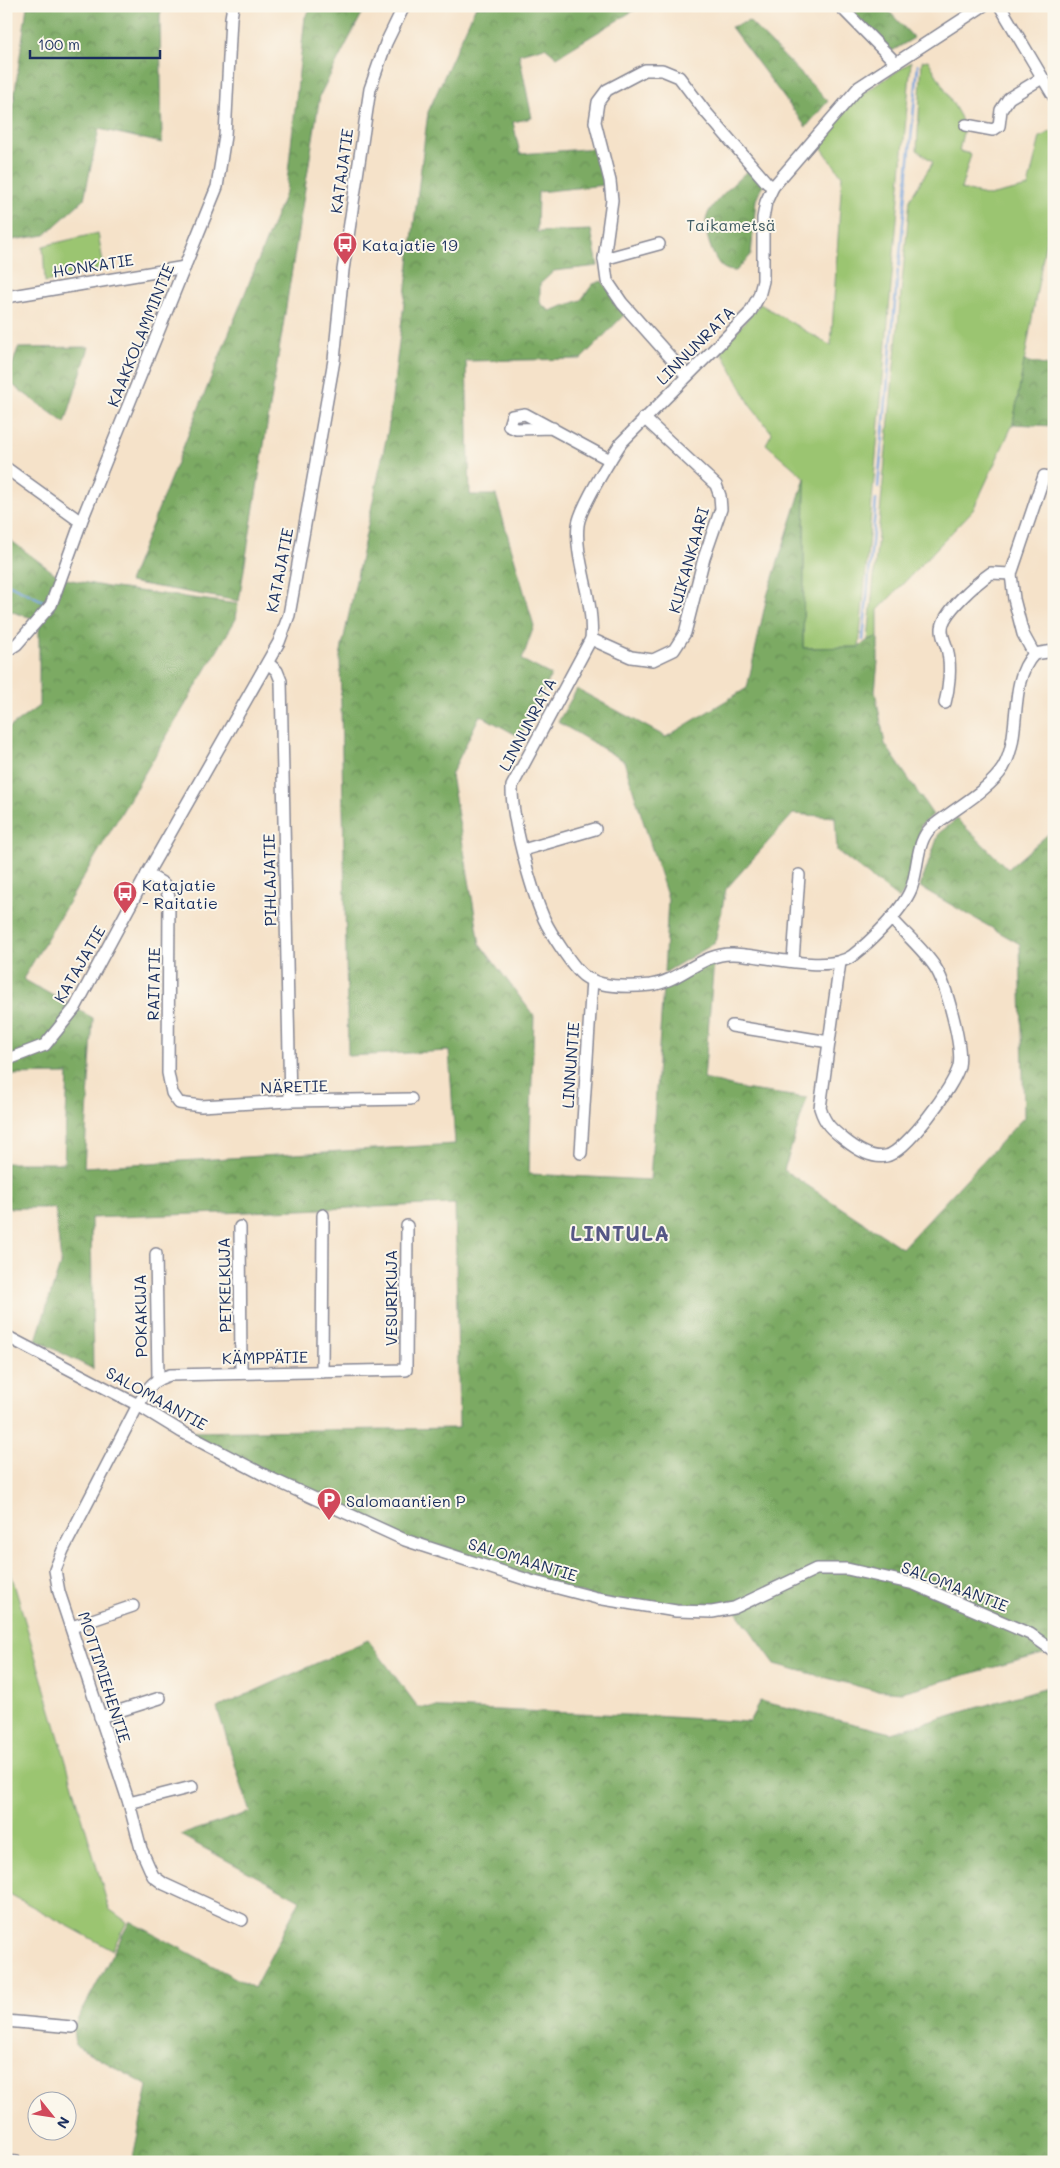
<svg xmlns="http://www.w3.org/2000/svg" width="1060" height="2168" viewBox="0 0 1060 2168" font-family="Mali,sans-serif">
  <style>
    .green { fill: #9bc571; stroke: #5b7a68 }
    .forest { fill: url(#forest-crowns); stroke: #4c6c60 }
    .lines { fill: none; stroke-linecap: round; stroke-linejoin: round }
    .stream { stroke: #71a0da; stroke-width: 2.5 }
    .minor-casing { stroke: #888894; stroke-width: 14 }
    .minor { stroke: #fff; stroke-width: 11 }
    .labels { text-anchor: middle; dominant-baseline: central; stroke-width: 4; stroke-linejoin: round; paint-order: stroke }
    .street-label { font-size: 16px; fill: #1b2f5e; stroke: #fbf7ec }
    .park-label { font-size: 16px; fill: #415c64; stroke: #fbf7ec }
    .poi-label { font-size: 16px; fill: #1b2f5e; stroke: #fbf7ec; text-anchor: start }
    .district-label { font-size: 21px; font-weight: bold; letter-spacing: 1px; fill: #555786; stroke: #fbf7ec }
  </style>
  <defs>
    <pattern id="forest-crowns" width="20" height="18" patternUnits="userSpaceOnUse" patternTransform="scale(1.25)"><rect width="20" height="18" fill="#7caa63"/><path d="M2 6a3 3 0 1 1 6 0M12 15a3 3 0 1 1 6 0" fill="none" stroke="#658b55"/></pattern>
  </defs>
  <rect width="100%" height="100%" fill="#fbf7ec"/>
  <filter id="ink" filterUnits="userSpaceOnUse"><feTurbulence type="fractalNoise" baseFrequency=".02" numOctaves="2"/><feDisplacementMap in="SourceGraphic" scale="10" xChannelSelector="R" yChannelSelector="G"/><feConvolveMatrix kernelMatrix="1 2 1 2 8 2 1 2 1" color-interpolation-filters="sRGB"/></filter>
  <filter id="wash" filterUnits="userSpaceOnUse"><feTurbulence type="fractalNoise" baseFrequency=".0096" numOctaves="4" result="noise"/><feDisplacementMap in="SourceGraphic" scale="20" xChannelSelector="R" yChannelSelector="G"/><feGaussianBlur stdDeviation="1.12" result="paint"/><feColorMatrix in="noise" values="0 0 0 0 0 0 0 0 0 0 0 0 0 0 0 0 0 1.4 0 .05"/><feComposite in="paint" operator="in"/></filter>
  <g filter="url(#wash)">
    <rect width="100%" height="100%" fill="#f5e2c9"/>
    <!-- green -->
    <g class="green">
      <polygon points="928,60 960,116 964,128 959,151 971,154 961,189 989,196 1028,187 1040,137 1054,130 1054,196 1013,424 973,510 878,610 878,637 868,640 910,199 933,162 917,150 922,61"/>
      <polygon points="911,62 859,647 803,648 805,478 766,444 772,433 752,408 721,350 760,304 831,346 842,176 818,143 858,97"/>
      <polygon points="98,233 104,268 45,282 43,246"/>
      <polygon points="6,1556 109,1909 127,1922 112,1950 6,1892"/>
    </g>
    <!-- forest -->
    <g class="forest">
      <polygon points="27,6 163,6 160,15 162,143 99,129 84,199 45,235 6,241 6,156"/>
      <polygon points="313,6 366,6 320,95 239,601 129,582 286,191 305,17"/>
      <polygon points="476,6 641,6 557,57 545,47 519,54 532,118 513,122 520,154 597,148 605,185 538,192 537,232 591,230 598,266 554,271 540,284 540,303 550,311 581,300 593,284 602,281 625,314 581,359 466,361 470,495 496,495 534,626 522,660 551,675 520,737 480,715 451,775 480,944 534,1016 529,1174 650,1180 663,987 714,961 704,1079 743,1089 807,1098 784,1170 902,1248 1024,1117 1020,944 920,887 939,833 957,819 1008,869 1054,829 1054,1651 902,1692 872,1690 775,1664 734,1608 676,1611 597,1598 405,1540 182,1432 459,1428 455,1204 91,1218 93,1369 36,1340 61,1262 55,1208 6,1208 6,1163 64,1163 68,1074 6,1075 6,730 39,706 39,620 6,610 6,537 61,578 108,587 238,604 236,619 23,979 93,1018 84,1167 455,1144 449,1051 348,1056 340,656 388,430 428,112"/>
      <polygon points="847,6 884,6 914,38 892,51"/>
      <polygon points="749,21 828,101 806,127 731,27"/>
      <path d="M749 169 763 184 756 200 751 255 736 271C725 271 720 267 715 257 710 248 703 227 707 216 711 203 739 179 749 169Z"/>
      <polygon points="89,347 65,423 7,381 18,348"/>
      <polygon points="1024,361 1054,367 1054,426 1013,424"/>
      <polygon points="805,478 803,648 859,647 868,640 878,637 878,662 875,691 885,744 933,815 921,825 910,882 899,899 837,851 835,817 793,814 726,889 715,943 664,973 668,899 624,761 558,722 577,689 666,737 747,688 767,596"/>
      <polygon points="368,1640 418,1707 654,1716 749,1722 760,1701 891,1733 1054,1685 1054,2162 132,2162 148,2086 75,2045 73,2028 130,1921 254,1988 300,1900 180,1835 250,1812 217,1708"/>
    </g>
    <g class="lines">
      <!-- stream -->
      <g class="stream">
        <polyline points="899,266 918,65"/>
        <polyline points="878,487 898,270"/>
        <polyline points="6,583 43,601"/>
        <polyline points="863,640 876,500"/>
      </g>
    </g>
  </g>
  <g filter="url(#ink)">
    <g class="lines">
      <defs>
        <g id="minor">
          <polyline points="840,6 895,62"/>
          <path d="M983 6 859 87 773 187 766 202 763 218V281L759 296 749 314 621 443C611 458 580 508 578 525 574 560 595 601 591 639L512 786C511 818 531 889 544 919 550 932 573 968 584 976 600 988 631 987 651 985 681 981 702 952 734 954 764 955 827 974 852 956 871 941 902 911 911 889 918 871 916 846 928 831 933 825 941 820 948 815 966 802 991 787 1003 768 1023 734 1007 683 1034 654L1054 651"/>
          <polyline points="1000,6 1054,97"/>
          <polyline points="966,125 993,130 999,126 1001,110 1009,98 1042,78"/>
          <polyline points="604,259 659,244"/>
          <polyline points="6,297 185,267"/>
          <polyline points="687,376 622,303 607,281 604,259 612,200 610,181 595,122 598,102 607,90 645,70 662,70 679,77 704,110 767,183 773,187"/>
          <polyline points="553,428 516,429 509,426 512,416 525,414 610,460"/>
          <polyline points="6,468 81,522"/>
          <polyline points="591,639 631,657 653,660 674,650 685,633 704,558 721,509 720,496 716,485 644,418"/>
          <polyline points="6,651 17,644 51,605 81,522 217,187 225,136 231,18 233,6"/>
          <polyline points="1034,654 1023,634 1014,599 1011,574 1044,476"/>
          <polyline points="268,663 277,671 281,681 290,1101"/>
          <path d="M945 703C949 688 951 668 948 653 947 646 942 638 942 630 941 613 978 582 991 573L1011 574"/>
          <polyline points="523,850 595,829"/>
          <polyline points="147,874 164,884 169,897 168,1073 172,1093 179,1103 201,1106 290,1101 411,1099"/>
          <polyline points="793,961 799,875"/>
          <path d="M840 962 820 1108C825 1124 831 1129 845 1140 855 1148 872 1159 886 1156 906 1152 955 1085 959 1066 963 1047 946 983 935 967 923 949 905 934 891 918"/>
          <polyline points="732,1026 829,1042"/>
          <polyline points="6,1060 45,1045 75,1008 147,874 279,642 289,615 334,360 343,270 370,89 386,43 404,6"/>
          <polyline points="581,1153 592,980"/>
          <polyline points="240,1227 241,1373"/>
          <polyline points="156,1254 158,1378"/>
          <polyline points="6,1336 138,1405 182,1432 270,1478 405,1540 531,1581 597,1598 676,1611 712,1612 734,1608 816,1569 847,1569 914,1584 1030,1634 1054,1651"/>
          <polyline points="322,1372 323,1215"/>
          <polyline points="72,1627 133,1606"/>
          <polyline points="100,1717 160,1698"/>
          <polyline points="129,1803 192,1787"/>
          <path d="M242 1920 164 1884 153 1876 141 1849 129 1803 59 1592 55 1570 63 1550 138 1405C148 1389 151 1380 170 1375L406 1370 407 1226"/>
          <polyline points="6,2021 72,2027"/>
          <polyline points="6,2161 17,2162"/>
        </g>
      </defs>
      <!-- minor casing -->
      <use href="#minor" class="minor-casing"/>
      <!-- minor -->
      <use href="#minor" class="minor"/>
    </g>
  </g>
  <!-- icons -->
  <defs>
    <symbol id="bus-pin" viewBox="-11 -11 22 30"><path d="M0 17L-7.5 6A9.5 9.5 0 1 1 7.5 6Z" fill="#d1495b" stroke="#fbf7ec"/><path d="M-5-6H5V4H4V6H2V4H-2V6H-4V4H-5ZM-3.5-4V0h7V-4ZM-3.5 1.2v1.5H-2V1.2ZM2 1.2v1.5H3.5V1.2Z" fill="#fff"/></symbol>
    <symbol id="parking-pin" viewBox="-11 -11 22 30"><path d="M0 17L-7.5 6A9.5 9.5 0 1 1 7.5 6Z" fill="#d1495b" stroke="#fbf7ec"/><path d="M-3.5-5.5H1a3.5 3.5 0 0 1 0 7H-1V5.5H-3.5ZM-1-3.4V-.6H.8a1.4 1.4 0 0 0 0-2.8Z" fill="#fff"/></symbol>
  </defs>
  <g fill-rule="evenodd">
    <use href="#bus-pin" x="331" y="230" width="28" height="38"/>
    <use href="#bus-pin" x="111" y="879" width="28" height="38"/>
    <use href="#parking-pin" x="315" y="1486" width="28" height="38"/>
  </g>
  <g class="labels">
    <!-- street labels -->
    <g class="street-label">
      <text transform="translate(341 171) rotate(-82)">KATAJATIE</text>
      <text transform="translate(93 265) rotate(-9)">HONKATIE</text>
      <text transform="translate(140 335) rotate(-68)">KAAKKOLAMMINTIE</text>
      <text transform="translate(695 345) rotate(-45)">LINNUNRATA</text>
      <text transform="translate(688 560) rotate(-74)">KUIKANKAARI</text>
      <text transform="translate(279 570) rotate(-79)">KATAJATIE</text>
      <text transform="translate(527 724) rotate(-62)">LINNUNRATA</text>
      <text transform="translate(269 880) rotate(-91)">PIHLAJATIE</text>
      <text transform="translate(79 964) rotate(-60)">KATAJATIE</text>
      <text transform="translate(153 984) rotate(-89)">RAITATIE</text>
      <text transform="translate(570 1065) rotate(-86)">LINNUNTIE</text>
      <text transform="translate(294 1086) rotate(-2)">NÄRETIE</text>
      <text transform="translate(224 1285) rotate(-91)">PETKELKUJA</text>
      <text transform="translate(390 1298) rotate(-90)">VESURIKUJA</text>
      <text transform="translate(140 1316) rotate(-91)">POKAKUJA</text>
      <text transform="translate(265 1357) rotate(-1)">KÄMPPÄTIE</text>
      <text transform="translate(157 1398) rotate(29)">SALOMAANTIE</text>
      <text transform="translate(523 1559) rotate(17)">SALOMAANTIE</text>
      <text transform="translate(955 1586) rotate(21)">SALOMAANTIE</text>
      <text transform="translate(105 1677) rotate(72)">MOTTIMIEHENTIE</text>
    </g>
    <!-- park labels -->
    <g class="park-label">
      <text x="731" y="224">Taikametsä</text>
    </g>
    <!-- poi labels -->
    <g class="poi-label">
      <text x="362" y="244">Katajatie 19</text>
      <text x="142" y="884">Katajatie<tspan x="142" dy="18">- Raitatie</tspan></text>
      <text x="346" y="1500">Salomaantien P</text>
    </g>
    <!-- district labels -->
    <g class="district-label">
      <text x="620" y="1232">LINTULA</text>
    </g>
  </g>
  <!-- margin -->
  <rect width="1060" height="2168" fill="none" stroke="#fbf7ec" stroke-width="25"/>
  <!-- north arrow -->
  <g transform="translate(52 2116) rotate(120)"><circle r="24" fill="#fbf7ec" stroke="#a1a7b3"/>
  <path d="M0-4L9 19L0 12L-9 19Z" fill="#d1495b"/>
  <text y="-8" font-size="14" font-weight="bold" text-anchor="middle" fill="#1b2f5e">N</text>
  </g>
  <!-- scale -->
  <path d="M30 50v8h130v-8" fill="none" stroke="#1b2f5e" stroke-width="2.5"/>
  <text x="38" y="50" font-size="15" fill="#1b2f5e" stroke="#fbf7ec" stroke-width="4" paint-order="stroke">100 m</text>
</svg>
